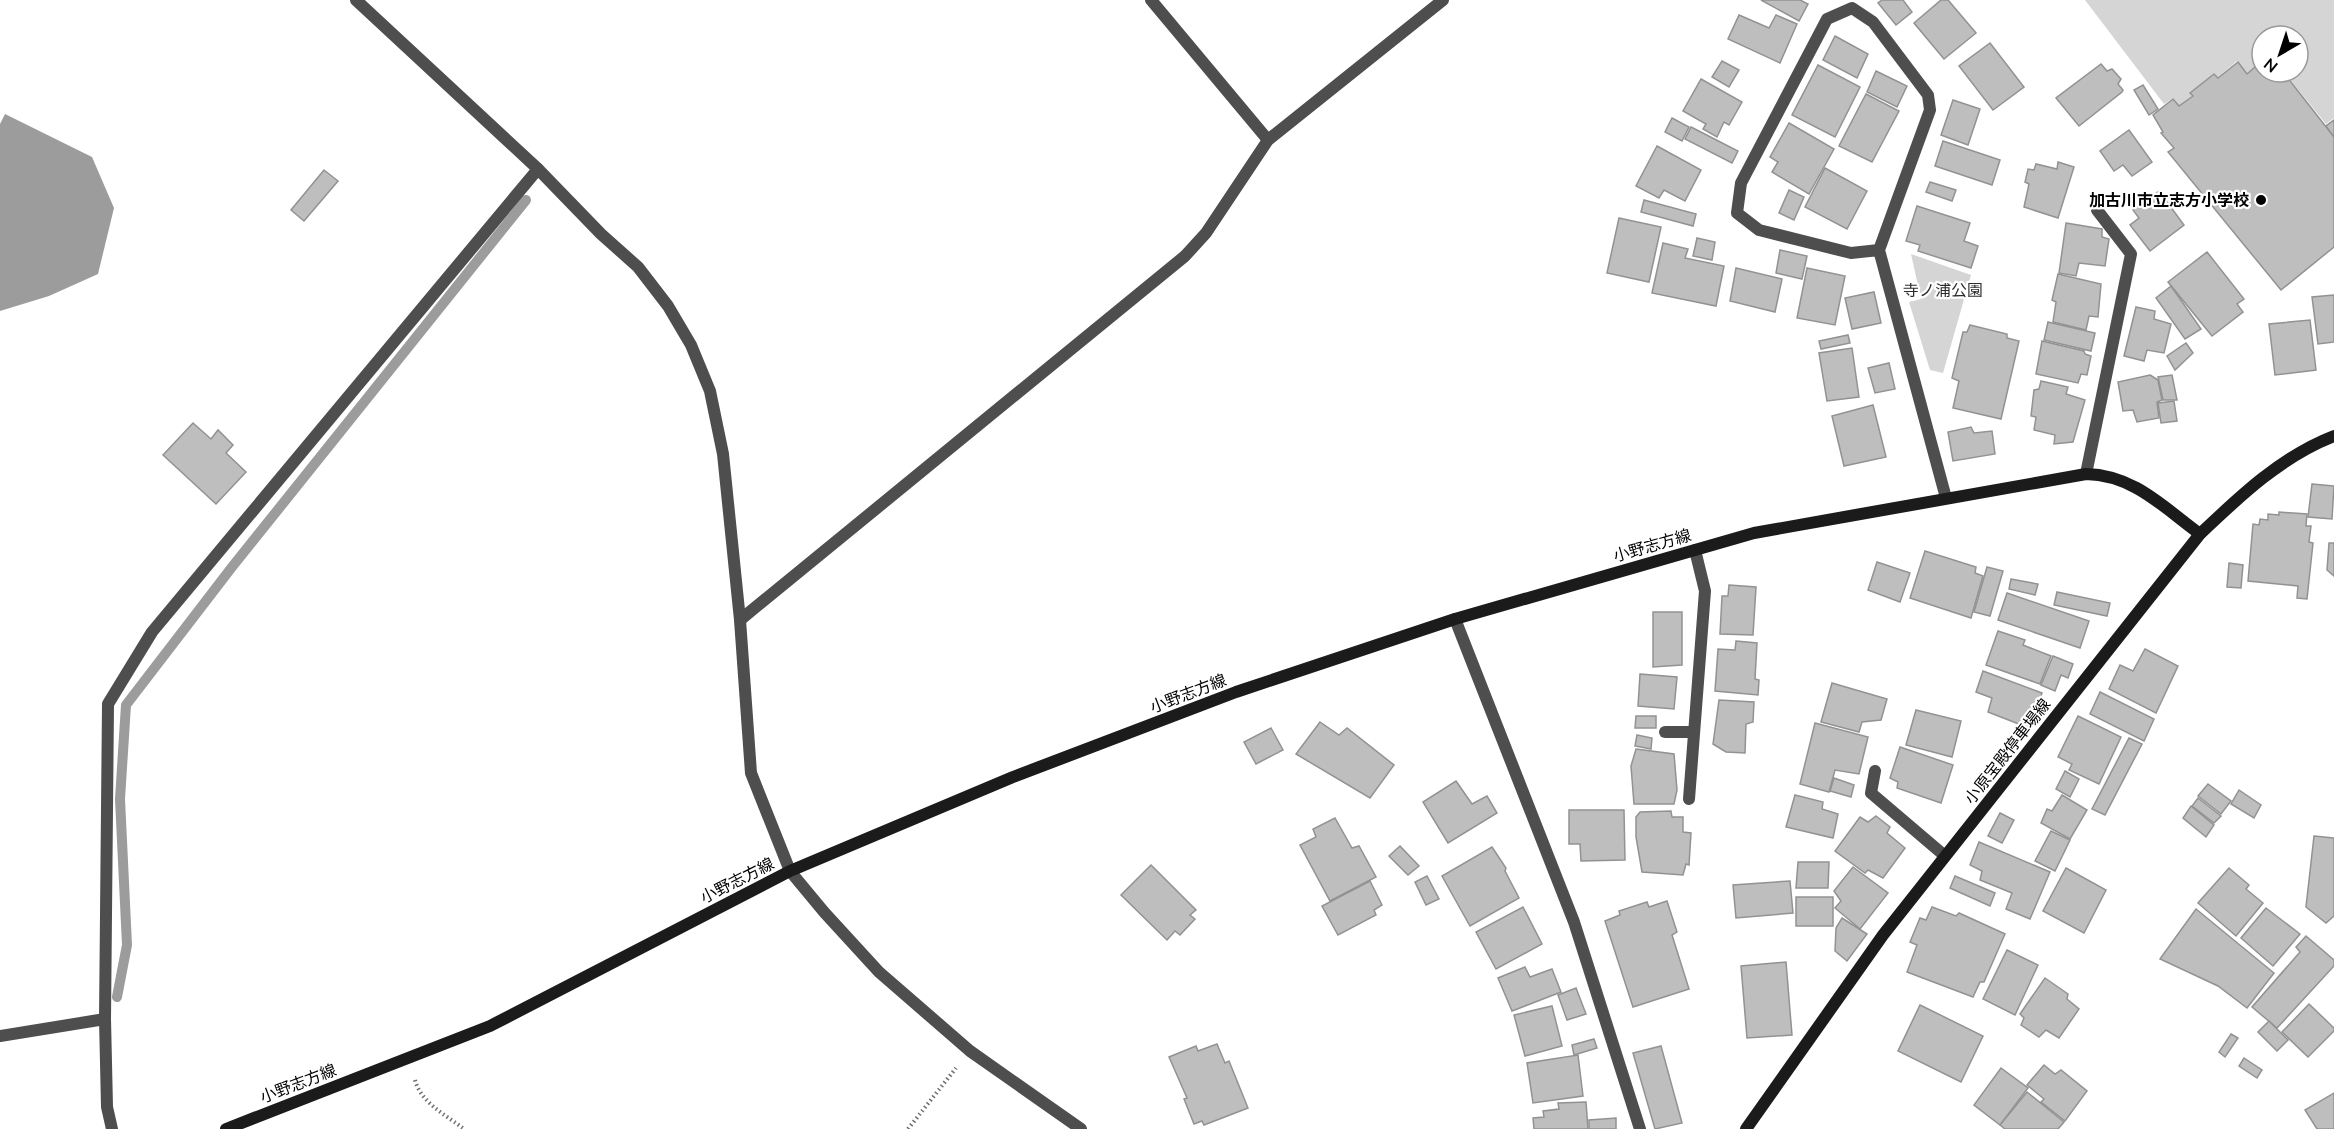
<svg xmlns="http://www.w3.org/2000/svg" width="2334" height="1129" viewBox="0 0 2334 1129" font-family="Mulish,'Noto Sans JP',sans-serif">
  <style>
    .green { fill: #d5d5d5 }
    .water { fill: #9c9c9c }
    .lines { fill: none; stroke-linecap: round; stroke-linejoin: round }
    .stream { stroke: #9c9c9c; stroke-width: 10 }
    .building { fill: #bebebe; stroke: #929292; stroke-width: 1.5 }
    .path { stroke: #707070; stroke-width: 4; stroke-dasharray: 1.5 3; stroke-linecap: butt }
    .minor { stroke: #4e4e4e; stroke-width: 12 }
    .secondary { stroke: #1b1b1b; stroke-width: 12 }
    .poi-dot { fill: #000; stroke: #fff; stroke-width: 2 }
    .labels { text-anchor: middle; dominant-baseline: central; stroke-width: 4.5; stroke-linejoin: round; paint-order: stroke }
    .poi-label { font-size: 16px; font-weight: bold; fill: #000; stroke: #fff; text-anchor: end }
    .park-label { font-size: 16px; fill: #2c2c2c; stroke: #fff }
    .street-label { font-size: 16px; fill: #000; stroke: #fff }
  </style>
  <rect width="100%" height="100%" fill="#fff"/>
  <!-- green -->
  <g class="green">
    <polygon points="2085,0 2334,0 2334,118 2326,124 2284,72 2298,72 2298,36 2262,36 2262,61 2247,74 2237,61 2218,77 2214,73 2190,93 2192,96 2179,106 2173,98 2164,104"/>
    <polygon points="1911,254 1971,275 1943,373 1930,370 1909,302 1921,299"/>
  </g>
  <!-- water -->
  <polygon class="water" points="5,114 92,157 114,208 98,274 49,296 0,311 0,124"/>
  <g class="lines">
    <!-- stream -->
    <polyline class="stream" points="117,997 127,945 120,799 126,705 232,567 526,200"/>
  </g>
  <!-- building -->
  <g class="building">
    <polygon points="1761,0 1800,0 1808,4 1799,21"/>
    <polygon points="1882,0 1903,0 1912,12 1896,25 1878,3"/>
    <polygon points="1941,0 1948,0 1976,33 1944,59 1914,23"/>
    <polygon points="1739,15 1769,28 1776,15 1797,24 1780,63 1728,39"/>
    <polygon points="1835,36 1868,54 1857,78 1823,60"/>
    <polygon points="1990,43 2024,87 1993,110 1959,66"/>
    <polygon points="1722,61 1739,70 1729,87 1712,77"/>
    <polygon points="2262,61 2262,72 2272,72 2275,76 2283,72 2334,137 2334,247 2281,290 2168,152 2174,148 2161,133 2163,132 2153,115 2173,99 2179,106 2193,96 2190,93 2214,74 2218,78 2238,62 2247,74"/>
    <polygon points="2101,64 2107,71 2112,69 2121,79 2118,84 2123,90 2122,92 2079,126 2056,98"/>
    <polygon points="1818,65 1860,87 1835,137 1792,115"/>
    <polygon points="1876,71 1907,86 1897,107 1867,92"/>
    <polygon points="1701,79 1742,102 1729,125 1724,122 1717,137 1703,129 1706,124 1683,111"/>
    <polygon points="2143,85 2158,109 2149,115 2134,90"/>
    <polygon points="1866,94 1899,111 1872,162 1839,146"/>
    <polygon points="1953,100 1980,109 1968,145 1941,135"/>
    <polygon points="1672,118 1689,127 1682,141 1665,132"/>
    <polygon points="2334,120 2334,137 2326,126"/>
    <polygon points="1789,123 1834,149 1809,194 1772,172 1778,162 1770,157"/>
    <polygon points="1691,127 1738,151 1732,163 1685,139"/>
    <polygon points="2129,130 2152,162 2132,176 2123,165 2114,171 2100,151"/>
    <polygon points="1943,141 2000,160 1992,185 1935,166"/>
    <polygon points="1657,146 1701,170 1685,201 1664,190 1659,198 1636,186"/>
    <polygon points="2058,162 2074,167 2058,218 2024,207 2029,184 2025,182 2028,169 2034,170 2036,164 2057,169"/>
    <polygon points="1825,168 1867,191 1847,229 1805,207"/>
    <polygon points="324,170 338,181 304,221 291,210"/>
    <polygon points="1930,182 1956,190 1952,201 1926,192"/>
    <polygon points="1789,190 1804,197 1794,220 1779,213"/>
    <polygon points="2159,191 2184,225 2150,251 2130,225 2139,218 2133,210"/>
    <polygon points="1644,200 1696,214 1693,226 1641,212"/>
    <polygon points="1917,206 1970,223 1964,241 1978,246 1971,268 1918,251 1920,245 1906,241"/>
    <polygon points="1619,218 1661,227 1649,282 1607,273"/>
    <polygon points="2066,223 2102,229 2102,237 2109,239 2105,266 2079,263 2076,276 2059,273"/>
    <polygon points="1697,238 1715,242 1712,260 1693,256"/>
    <polygon points="1663,243 1688,249 1685,258 1724,266 1716,306 1652,293"/>
    <polygon points="1780,250 1807,256 1802,279 1776,273"/>
    <polygon points="2207,252 2244,299 2237,304 2243,312 2212,336 2168,282"/>
    <polygon points="1736,268 1782,279 1775,312 1730,301"/>
    <polygon points="1807,268 1845,276 1835,325 1797,318"/>
    <polygon points="2058,274 2101,284 2098,317 2089,316 2086,330 2053,322 2056,302 2052,300"/>
    <polygon points="2171,286 2201,329 2185,339 2156,298"/>
    <polygon points="1874,292 1881,323 1852,329 1845,298"/>
    <polygon points="2334,295 2334,342 2318,344 2312,297"/>
    <polygon points="2136,307 2155,311 2154,319 2171,324 2164,353 2147,350 2144,361 2124,356"/>
    <polygon points="2310,320 2316,370 2275,375 2269,324"/>
    <polygon points="2048,322 2095,333 2091,351 2044,340"/>
    <polygon points="1970,325 2007,334 2007,338 2019,341 2001,419 1953,408 1959,381 1952,378 1963,332 1967,332"/>
    <polygon points="1848,335 1850,343 1821,349 1819,341"/>
    <polygon points="2042,341 2084,351 2085,354 2091,356 2087,375 2081,374 2078,383 2036,374"/>
    <polygon points="2186,343 2193,353 2175,370 2167,356"/>
    <polygon points="1852,348 1859,397 1827,401 1819,353"/>
    <polygon points="1889,363 1895,389 1875,393 1868,368"/>
    <polygon points="2150,375 2158,380 2162,400 2157,402 2159,418 2137,422 2133,410 2123,411 2118,382"/>
    <polygon points="2172,375 2177,400 2163,400 2158,377"/>
    <polygon points="2041,381 2068,387 2066,394 2085,400 2073,442 2054,444 2055,435 2034,430 2036,417 2031,416 2034,390 2039,389"/>
    <polygon points="2174,401 2177,421 2161,423 2158,403"/>
    <polygon points="1873,405 1886,457 1844,466 1832,416"/>
    <polygon points="193,423 211,439 218,430 233,445 226,453 246,472 216,504 163,455"/>
    <polygon points="1971,427 1974,433 1992,431 1995,454 1953,461 1948,432"/>
    <polygon points="2312,484 2334,486 2332,519 2308,517"/>
    <polygon points="2279,512 2307,514 2306,526 2311,526 2309,542 2313,543 2307,599 2297,598 2298,586 2248,581 2253,524 2259,525 2260,519 2268,520 2268,514 2279,515"/>
    <polygon points="2329,543 2334,543 2334,576 2327,570"/>
    <polygon points="1925,551 1976,567 1975,573 1983,576 1971,618 1910,598"/>
    <polygon points="1877,562 1910,573 1900,602 1868,590"/>
    <polygon points="2229,563 2243,565 2241,588 2227,587"/>
    <polygon points="1987,567 2003,571 1990,616 1974,612"/>
    <polygon points="2011,579 2038,584 2035,595 2009,589"/>
    <polygon points="1729,585 1756,587 1753,635 1720,634 1722,596 1728,596"/>
    <polygon points="2057,592 2110,603 2107,616 2054,605"/>
    <polygon points="2007,593 2089,621 2080,648 1998,620"/>
    <polygon points="1653,612 1682,612 1682,665 1653,667"/>
    <polygon points="1998,631 2025,640 2023,645 2051,656 2040,684 1986,665"/>
    <polygon points="1736,641 1757,643 1755,679 1759,680 1758,695 1715,691 1718,649 1735,650"/>
    <polygon points="2145,649 2178,666 2156,713 2109,689 2120,665 2133,671"/>
    <polygon points="2053,656 2073,664 2068,678 2061,675 2055,691 2041,685"/>
    <polygon points="1983,671 2042,693 2029,728 1988,712 1992,698 1976,692"/>
    <polygon points="1640,674 1677,677 1674,709 1638,706"/>
    <polygon points="1832,683 1887,699 1881,720 1862,722 1859,732 1821,722"/>
    <polygon points="2100,692 2154,719 2144,741 2090,714"/>
    <polygon points="1719,700 1754,702 1753,722 1746,724 1745,753 1726,752 1713,744"/>
    <polygon points="1916,710 1961,721 1952,757 1906,745"/>
    <polygon points="1636,716 1656,716 1656,728 1635,728"/>
    <polygon points="2078,716 2121,737 2099,784 2069,770 2072,764 2058,757"/>
    <polygon points="1320,722 1339,735 1347,728 1394,765 1370,798 1296,754"/>
    <polygon points="1815,723 1868,737 1859,774 1835,770 1829,792 1800,784"/>
    <polygon points="1271,728 1283,750 1256,764 1244,742"/>
    <polygon points="1637,735 1652,738 1651,749 1635,746"/>
    <polygon points="2129,738 2142,744 2105,815 2092,809"/>
    <polygon points="1900,747 1953,765 1941,803 1897,788 1898,782 1890,778"/>
    <polygon points="1636,749 1674,754 1677,790 1674,804 1634,804 1631,766"/>
    <polygon points="2065,771 2079,779 2070,797 2056,789"/>
    <polygon points="1834,778 1854,785 1851,797 1830,791"/>
    <polygon points="1456,781 1472,804 1487,796 1497,813 1448,843 1423,802"/>
    <polygon points="2208,784 2231,801 2221,814 2198,796"/>
    <polygon points="2239,790 2261,805 2254,818 2231,804"/>
    <polygon points="1795,795 1823,802 1822,809 1838,814 1833,838 1786,827"/>
    <polygon points="2062,795 2087,810 2070,839 2041,823 2047,809 2052,811"/>
    <polygon points="2198,798 2221,816 2214,823 2192,806"/>
    <polygon points="2191,806 2214,825 2206,837 2183,818"/>
    <polygon points="1569,810 1624,810 1625,860 1581,861 1580,844 1569,844"/>
    <polygon points="1671,811 1672,817 1683,817 1683,832 1691,833 1689,865 1686,864 1683,875 1642,872 1636,837 1636,817 1640,812"/>
    <polygon points="2000,813 2014,820 2002,843 1988,836"/>
    <polygon points="1876,816 1890,827 1887,833 1905,848 1883,878 1868,870 1865,873 1835,851 1860,817 1868,822"/>
    <polygon points="1335,818 1352,848 1359,846 1376,877 1330,901 1300,845 1316,837 1313,829"/>
    <polygon points="2051,831 2070,840 2055,871 2035,861"/>
    <polygon points="2314,836 2334,838 2334,916 2326,923 2306,907"/>
    <polygon points="1979,842 2050,872 2030,919 2006,909 2012,893 1980,880 1982,871 1970,865"/>
    <polygon points="1400,846 1419,866 1408,875 1389,856"/>
    <polygon points="1492,847 1506,868 1505,871 1519,898 1470,926 1442,876"/>
    <polygon points="1798,862 1829,862 1828,888 1796,888"/>
    <polygon points="1151,865 1196,910 1190,915 1195,919 1180,935 1175,931 1167,940 1121,895"/>
    <polygon points="1853,867 1888,893 1860,929 1835,908 1841,901 1834,891"/>
    <polygon points="2066,868 2106,890 2084,933 2043,911"/>
    <polygon points="2229,868 2249,885 2246,889 2263,903 2236,936 2198,903"/>
    <polygon points="1427,876 1439,899 1426,905 1415,882"/>
    <polygon points="1955,876 1995,893 1990,906 1950,888"/>
    <polygon points="1370,881 1382,905 1374,910 1376,915 1338,935 1322,906"/>
    <polygon points="1790,881 1793,913 1736,918 1733,885"/>
    <rect x="1796" y="897" width="37" height="29"/>
    <polygon points="1667,901 1677,932 1672,935 1689,989 1633,1007 1605,921 1620,915 1619,911 1647,902 1649,907"/>
    <polygon points="1523,907 1542,944 1496,969 1476,932"/>
    <polygon points="1932,907 1956,916 1959,913 2005,934 1984,982 1980,982 1973,997 1907,972 1917,945 1910,942 1920,918 1926,920"/>
    <polygon points="2266,908 2300,934 2273,966 2241,938"/>
    <polygon points="2196,909 2274,973 2247,1008 2218,986 2160,959"/>
    <polygon points="1842,918 1867,934 1847,961 1835,951 1836,928"/>
    <polygon points="2306,936 2334,960 2334,966 2277,1028 2252,1007 2300,952 2296,947"/>
    <polygon points="2007,950 2038,965 2015,1015 1983,999"/>
    <polygon points="1786,962 1792,1035 1747,1038 1741,966"/>
    <polygon points="1525,967 1530,977 1552,969 1561,992 1512,1011 1498,978"/>
    <polygon points="2045,978 2068,994 2067,999 2079,1009 2059,1038 2046,1030 2039,1037 2021,1025 2024,1018 2020,1014"/>
    <polygon points="1576,988 1586,1014 1567,1020 1558,995"/>
    <polygon points="2309,1004 2334,1028 2334,1031 2308,1057 2282,1032"/>
    <polygon points="1920,1005 1983,1036 1961,1082 1898,1051"/>
    <polygon points="1552,1006 1562,1046 1525,1056 1514,1015"/>
    <polygon points="2269,1021 2288,1040 2277,1051 2258,1032"/>
    <polygon points="2231,1034 2238,1038 2225,1057 2219,1052"/>
    <polygon points="1594,1039 1597,1048 1574,1055 1572,1045"/>
    <polygon points="1217,1044 1225,1063 1229,1061 1248,1108 1204,1125 1202,1121 1194,1124 1184,1099 1187,1098 1169,1057 1196,1046 1198,1051"/>
    <polygon points="1661,1046 1682,1123 1655,1129 1633,1053"/>
    <polygon points="1578,1055 1583,1096 1533,1103 1527,1063"/>
    <polygon points="2244,1058 2262,1070 2257,1078 2239,1066"/>
    <polygon points="2044,1065 2055,1074 2061,1070 2087,1091 2065,1121 2041,1102 2044,1099 2027,1085"/>
    <polygon points="2001,1068 2028,1088 2000,1125 1974,1105"/>
    <polygon points="2027,1092 2064,1122 2058,1129 2005,1129 2000,1125"/>
    <polygon points="2334,1093 2334,1129 2317,1129 2305,1110"/>
    <polygon points="1586,1102 1588,1129 1534,1129 1533,1118 1544,1117 1543,1111 1559,1109 1558,1103"/>
    <polygon points="1616,1118 1616,1129 1589,1129 1589,1120"/>
  </g>
  <g class="lines">
    <!-- path -->
    <g class="path">
      <path d="M415 1080C421 1103 446 1115 464 1129"/>
      <polyline points="908,1129 956,1068"/>
    </g>
    <!-- minor -->
    <g class="minor">
      <polyline points="356,0 538,169 601,234 638,267 668,306 691,345 710,391 723,454 740,620 751,773 790,871 824,912 879,972 970,1051 1081,1129"/>
      <polyline points="1151,0 1268,140"/>
      <polyline points="1879,250 1851,253 1759,230 1737,213 1741,183 1827,19 1852,8 1873,22 1928,95 1930,110 1879,250 1946,498"/>
      <polyline points="2086,474 2131,254 2097,210"/>
      <polyline points="1455,619 1574,922 1640,1129"/>
      <polyline points="740,620 1185,256 1206,233 1268,140 1443,0"/>
      <polyline points="1665,732 1694,732"/>
      <polyline points="1875,771 1871,793 1945,856"/>
      <polyline points="1689,799 1705,591 1695,550"/>
      <polyline points="0,1036 105,1019"/>
      <polyline points="112,1129 107,1107 105,1019 108,704 152,632 538,169"/>
    </g>
    <!-- secondary -->
    <g class="secondary">
      <path d="M226 1129 490 1026 790 871 1013 777 1236 692 1455 619 1754 533 2086 474C2134 475 2163 507 2200 534"/>
      <path d="M1746 1129 1883 935 2200 534C2240 496 2282 456 2334 436"/>
    </g>
  </g>
  <!-- markers -->
  <circle class="poi-dot" cx="2261" cy="200" r="6"/>
  <g class="labels">
    <!-- poi labels -->
    <g class="poi-label">
      <text x="2249" y="200">加古川市立志方小学校</text>
    </g>
    <!-- park labels -->
    <g class="park-label">
      <text x="1943" y="290">寺ノ浦公園</text>
    </g>
    <!-- street labels -->
    <g class="street-label">
      <text transform="translate(1652 545) rotate(-16)">小野志方線</text>
      <text transform="translate(1188 693) rotate(-21)">小野志方線</text>
      <text transform="translate(2007 751) rotate(-52)">小原宝殿停車場線</text>
      <text transform="translate(737 880) rotate(-27)">小野志方線</text>
      <text transform="translate(298 1083) rotate(-21)">小野志方線</text>
    </g>
  </g>
  <!-- north arrow -->
  <g transform="translate(2280 54) rotate(219)"><circle r="28" fill="#ffffff" stroke="#999999" stroke-width="1.5"/>
  <path d="M0-4.5L10 22L0 15L-10 22Z" fill="#000000"/>
  <text y="-9" font-size="16" font-weight="bold" text-anchor="middle" fill="#000000">N</text>
  </g>
</svg>
